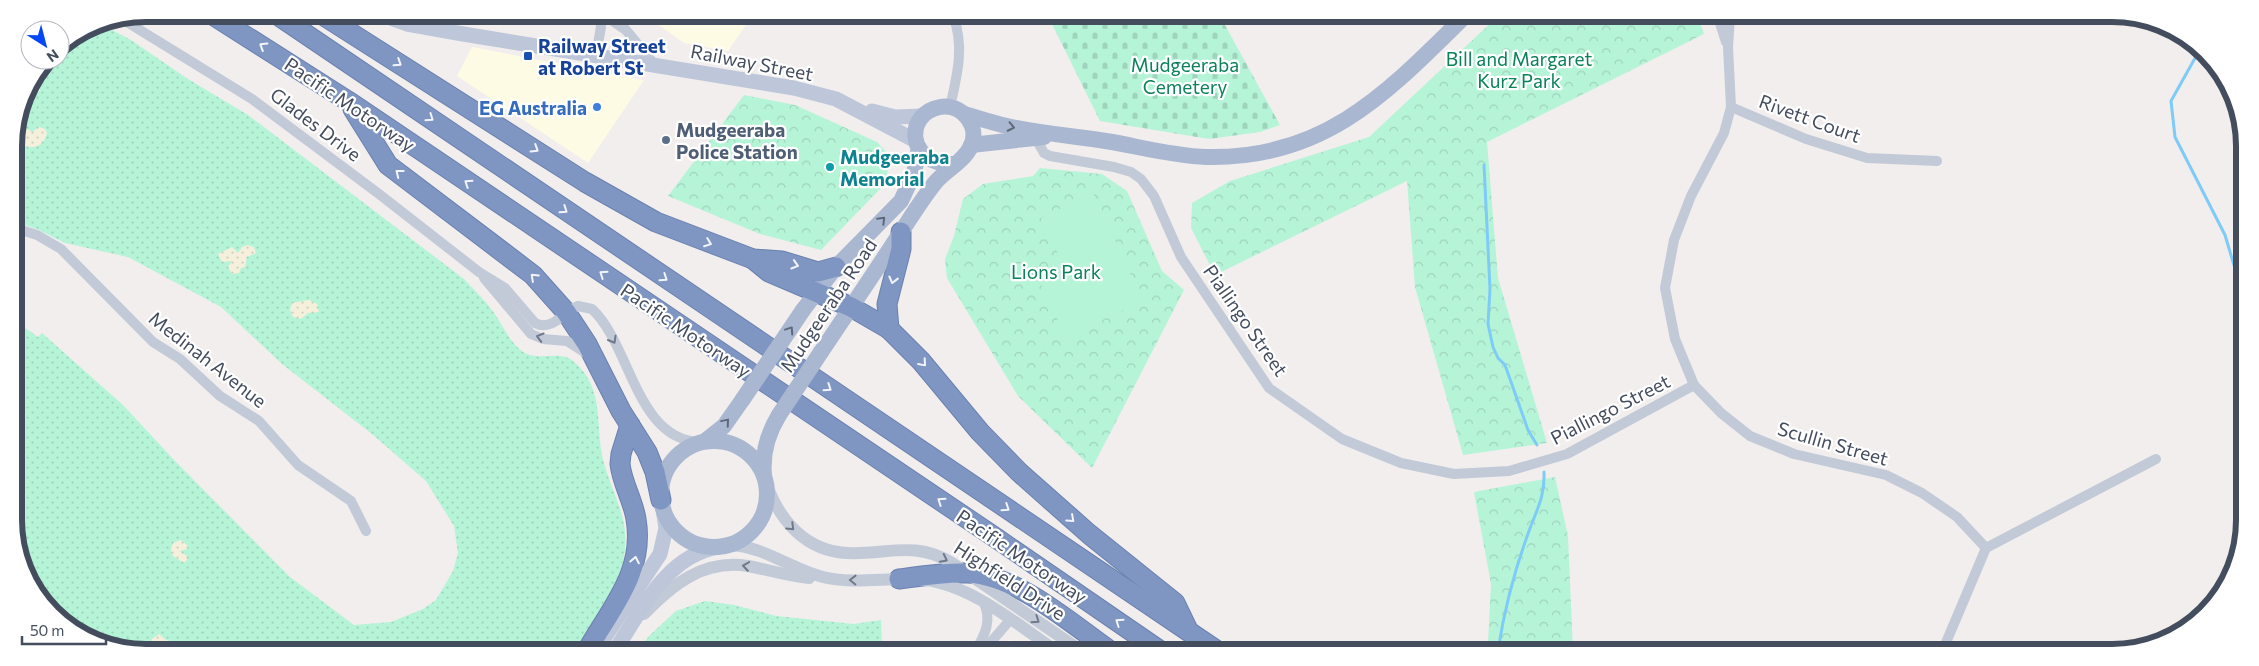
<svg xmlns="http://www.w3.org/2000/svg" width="2259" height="666" viewBox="0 0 2259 666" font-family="Commissioner,sans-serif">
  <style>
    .commercial { fill: #fefbe4 }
    .grass { fill: url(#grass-dots) }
    .sand { fill: url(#sand-dots) }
    .cemetery { fill: url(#cemetery-stones) }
    .park { fill: url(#park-crowns) }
    .pitch { fill: #b6f4d8 }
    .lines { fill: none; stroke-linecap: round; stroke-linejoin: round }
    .stream { stroke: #7ecbf7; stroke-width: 3 }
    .motorway-casing { stroke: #6a81af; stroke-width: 21 }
    .minor { stroke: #c2cad8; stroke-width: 10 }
    .tertiary { stroke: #c2cad8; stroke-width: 12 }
    .secondary { stroke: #bec7da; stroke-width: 15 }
    .primary { stroke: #aab7d1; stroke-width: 16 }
    .motorway { stroke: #7f96c3; stroke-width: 19 }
    .primary-bridge { stroke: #aab7d1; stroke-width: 16 }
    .oneway { stroke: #f2f4f9 }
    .oneway2 { stroke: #5e687b }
    .oneway3 { stroke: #707989 }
    .transit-dot { fill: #1a4fb4; stroke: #fff; stroke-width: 2 }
    .shop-dot { fill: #3f7fe0; stroke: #fff; stroke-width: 2 }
    .service-dot { fill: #5c6f8a; stroke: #fff; stroke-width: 2 }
    .culture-dot { fill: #0f9aa8; stroke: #fff; stroke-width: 2 }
    .labels { text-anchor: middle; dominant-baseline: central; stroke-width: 4.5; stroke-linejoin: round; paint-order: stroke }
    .transit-label { font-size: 19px; font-weight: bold; fill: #164399; stroke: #fff; text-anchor: start }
    .park-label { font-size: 19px; fill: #0b8259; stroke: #fff }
    .street-label { font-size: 19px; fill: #444d5e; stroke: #fff }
    .shop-label { font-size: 19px; font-weight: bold; fill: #366cbe; stroke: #fff; text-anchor: end }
    .service-label { font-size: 19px; font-weight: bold; fill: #4e5e75; stroke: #fff; text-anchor: start }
    .culture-label { font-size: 19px; font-weight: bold; fill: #0d838f; stroke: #fff; text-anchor: start }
    .rim { fill: none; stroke: #444d5e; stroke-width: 6 }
  </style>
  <defs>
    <pattern id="grass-dots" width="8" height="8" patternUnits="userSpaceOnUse" patternTransform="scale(1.25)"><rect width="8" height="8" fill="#b6f4d8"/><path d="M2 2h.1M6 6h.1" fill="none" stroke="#9ed3bc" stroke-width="1.8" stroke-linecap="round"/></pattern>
    <pattern id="sand-dots" width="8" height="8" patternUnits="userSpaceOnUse" patternTransform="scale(1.25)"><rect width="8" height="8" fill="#f4f0dc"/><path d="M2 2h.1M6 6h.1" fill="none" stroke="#d2cfbf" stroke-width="1.8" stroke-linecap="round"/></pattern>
    <pattern id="cemetery-stones" width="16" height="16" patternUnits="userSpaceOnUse" patternTransform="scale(1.25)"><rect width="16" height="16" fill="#b6f4d8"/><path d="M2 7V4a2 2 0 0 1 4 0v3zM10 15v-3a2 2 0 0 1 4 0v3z" fill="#9ed3bc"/></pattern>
    <pattern id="park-crowns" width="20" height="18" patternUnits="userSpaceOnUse" patternTransform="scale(1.25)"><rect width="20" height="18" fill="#b6f4d8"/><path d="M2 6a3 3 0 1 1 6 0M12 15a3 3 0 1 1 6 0" fill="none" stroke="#9ed3bc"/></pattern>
  </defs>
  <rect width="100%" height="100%" fill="#f1eeed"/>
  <!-- commercial -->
  <g class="commercial">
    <polygon points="498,15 566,15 563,19 550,21"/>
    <polygon points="644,15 753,15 728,51 684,43"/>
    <polygon points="472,47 644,80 588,163 457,76"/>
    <polygon points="1009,640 1016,644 1025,650 998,650"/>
  </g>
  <!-- grass -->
  <g class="grass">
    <path d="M99 23 131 40 188 79 248 115 464 279C473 289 484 299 492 310 503 325 510 345 527 354 541 360 560 351 572 360 607 388 594 428 604 463 614 499 632 521 623 562 616 593 591 620 577 649L113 648 52 613 16 545 15 321 38 337 42 333 123 405 175 461 290 577 354 625 391 622 423 609 436 600 453 571 458 553 454 526 426 481 372 434 282 364 221 307 128 257 65 243 39 230 14 221V138L24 96 48 60H60V48Z"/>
    <polygon points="705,601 734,605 776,616 854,624 881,620 882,649 639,649 649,636 676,611"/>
  </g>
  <!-- sand -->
  <g class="sand">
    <polygon points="35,79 40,85 40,91 34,94 25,94"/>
    <path d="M39 127 45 129 47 133C43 150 26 152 17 138V132L20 129 26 128 32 132Z"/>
    <polygon points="247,245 254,247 256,253 247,257 245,267 241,268 239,273 232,274 228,267 232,261 222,262 218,254 232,247 238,253 242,247"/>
    <polygon points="309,300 317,304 319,312 308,313 301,319 293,317 290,310 292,303"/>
    <polygon points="181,540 188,546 187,549 180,551 187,556 187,560 184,563 173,556 171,550 173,543"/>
    <polygon points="159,634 166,640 183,644 187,648 155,648 152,644 152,639"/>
  </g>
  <!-- cemetery -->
  <polygon class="cemetery" points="1048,16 1220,16 1280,125 1260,132 1209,139 1100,121"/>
  <!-- park -->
  <g class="park">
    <polygon points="1497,17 1698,17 1704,34 1487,142 1498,278 1547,443 1463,455 1415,287 1407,181 1215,275 1191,228 1192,203 1230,181 1369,137"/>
    <polygon points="744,95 795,105 877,142 890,156 887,174 881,188 821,250 760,234 668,196"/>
    <polygon points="1040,168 1102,174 1127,191 1162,271 1184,290 1092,468 1018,396 947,278 945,259 954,236 963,199 983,184 1033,176"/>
    <polygon points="1555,477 1568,536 1573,651 1485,651 1488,642 1491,584 1474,492"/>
  </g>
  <!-- pitch -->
  <polygon class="pitch" points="1093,193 1143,301 1066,337 1040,282 1066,270 1041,218"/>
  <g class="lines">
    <!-- stream -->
    <g class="stream">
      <polyline points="2199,51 2171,101 2175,137 2225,235 2242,292"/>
      <polyline points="1484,165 1490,289 1488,324 1493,347 1498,358 1505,365 1528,430 1537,445"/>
      <path d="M1498 651C1504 611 1515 569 1529 531 1537 509 1545 497 1544 472"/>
    </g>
    <defs>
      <g id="motorway">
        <polyline points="211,14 348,101 996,538 1159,650"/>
        <polyline points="276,14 1216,650"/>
        <polyline points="321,14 585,182 656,222 753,259 782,261 818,272 836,267"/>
        <polyline points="353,109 388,165 533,275 566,312 587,344 621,411 647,452 655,472 661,500"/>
        <polyline points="753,259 769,272 851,307 889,329 921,361 980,432 1019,472 1089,534 1175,603 1188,630"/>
        <polyline points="889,329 887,304 901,249 901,232"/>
        <path d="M899 579C921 576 945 572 968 573 1018 576 1069 622 1109 650"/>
        <path d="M588 649C612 607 645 571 636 519 633 500 622 483 620 464L621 454 630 425"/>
      </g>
    </defs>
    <!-- motorway casing -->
    <use href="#motorway" class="motorway-casing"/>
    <!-- minor -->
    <g class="minor">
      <polyline points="604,15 626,30 654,64"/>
      <polyline points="1718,17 1726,42"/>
      <polyline points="1730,17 1728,47 1731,107 1724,133 1691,196 1674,240 1665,288 1675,339 1694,385 1721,413 1750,436 1794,454 1886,475 1922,493 1957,517 1986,548"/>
      <path d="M122 19 252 99 379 194 479 272 505 288 535 323C552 332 563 312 578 306L592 309C631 345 636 441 701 442"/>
      <polyline points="596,55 601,27 599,15"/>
      <path d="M950 107C957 76 965 46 953 16"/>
      <polyline points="1731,107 1806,139 1867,158 1937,161"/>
      <polyline points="1036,139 1044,153 1050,156 1114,167 1131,172 1141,179 1154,196 1181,257 1269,388 1342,439 1401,463 1454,474 1509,471 1567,454 1694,385"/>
      <polyline points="15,228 37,235 61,249 153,342 180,359 220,396 259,421 298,465 351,501 366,531"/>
      <polyline points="484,278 531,334 543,339 567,341 589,355"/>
      <path d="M976 650C985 635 992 620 984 603"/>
      <polyline points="984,650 1010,620"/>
      <polyline points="1942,652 1986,548 2156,459"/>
    </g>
    <!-- tertiary -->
    <g class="tertiary">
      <path d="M767 485C780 521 806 551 847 553 887 555 914 540 952 563L1080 650"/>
      <path d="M730 545C763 546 791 569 823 577 856 585 892 576 925 580 971 585 1018 625 1055 650"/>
      <path d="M644 614C673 584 704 559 748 566 769 570 788 576 809 578"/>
    </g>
    <!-- secondary -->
    <g class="secondary">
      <polyline points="379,14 407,24 463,34 794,88 836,99 916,141"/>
      <polyline points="872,111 895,117 923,116"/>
      <polyline points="601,643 660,554 666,528 663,509"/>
      <path d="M616 649C642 609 667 555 719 547"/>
    </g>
    <!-- primary -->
    <g class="primary">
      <path d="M964 114C978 118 993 123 1007 126 1042 134 1078 136 1112 142 1144 148 1175 156 1206 157 1324 160 1387 93 1464 17"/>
      <polyline points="971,145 1044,137"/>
      <polyline points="803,310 836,267 901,201 914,173 919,148"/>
      <path d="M821 352C846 315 871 278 895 241 908 222 920 202 934 184 944 171 964 162 971 146 980 126 962 103 940 107 905 113 905 165 954 164"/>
      <circle cx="714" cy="494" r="53"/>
      <polyline points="705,441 724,426 743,399"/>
      <path d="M764 475C762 453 768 433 779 415"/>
    </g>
    <!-- motorway -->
    <use href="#motorway" class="motorway"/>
    <!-- primary-bridge -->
    <g class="primary-bridge">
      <polyline points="743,399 803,310"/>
      <polyline points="779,415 821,352"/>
    </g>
  </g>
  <!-- one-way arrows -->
  <defs><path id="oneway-chevron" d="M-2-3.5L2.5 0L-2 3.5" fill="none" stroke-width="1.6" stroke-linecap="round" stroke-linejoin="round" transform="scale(1.25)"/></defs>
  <g class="oneway">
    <use href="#oneway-chevron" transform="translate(263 46) rotate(-148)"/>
    <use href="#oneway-chevron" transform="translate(398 63) rotate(33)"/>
    <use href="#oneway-chevron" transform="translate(430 118) rotate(35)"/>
    <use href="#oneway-chevron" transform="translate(535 149) rotate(32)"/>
    <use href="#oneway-chevron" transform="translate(399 173) rotate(-142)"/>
    <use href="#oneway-chevron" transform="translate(468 183) rotate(-146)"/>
    <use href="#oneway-chevron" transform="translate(564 210) rotate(34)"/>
    <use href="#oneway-chevron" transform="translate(708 243) rotate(21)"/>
    <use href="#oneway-chevron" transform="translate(795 265) rotate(17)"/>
    <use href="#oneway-chevron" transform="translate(603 274) rotate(-146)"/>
    <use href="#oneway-chevron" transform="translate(534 277) rotate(-137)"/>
    <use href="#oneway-chevron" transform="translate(664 278) rotate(34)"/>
    <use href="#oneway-chevron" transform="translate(893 280) rotate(104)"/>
    <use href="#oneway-chevron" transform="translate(923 363) rotate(49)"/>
    <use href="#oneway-chevron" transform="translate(828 388) rotate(34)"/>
    <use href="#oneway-chevron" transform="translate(941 501) rotate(-146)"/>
    <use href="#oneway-chevron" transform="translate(1006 508) rotate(34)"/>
    <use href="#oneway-chevron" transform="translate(1071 519) rotate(42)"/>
    <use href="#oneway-chevron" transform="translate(635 560) rotate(-79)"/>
    <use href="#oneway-chevron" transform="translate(1119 622) rotate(-145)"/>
  </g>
  <g class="oneway2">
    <use href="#oneway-chevron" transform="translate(1011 127) rotate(12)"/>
    <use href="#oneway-chevron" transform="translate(882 220) rotate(-45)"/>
    <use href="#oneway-chevron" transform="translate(790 330) rotate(-56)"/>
    <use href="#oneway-chevron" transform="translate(726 422) rotate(-50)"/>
  </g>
  <g class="oneway3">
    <use href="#oneway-chevron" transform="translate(540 337) rotate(-164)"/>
    <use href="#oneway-chevron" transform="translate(613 340) rotate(60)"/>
    <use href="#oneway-chevron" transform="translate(791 527) rotate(44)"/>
    <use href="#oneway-chevron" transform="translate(944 559) rotate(27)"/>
    <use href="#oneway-chevron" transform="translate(746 566) rotate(-171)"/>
    <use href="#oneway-chevron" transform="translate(853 580) rotate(-179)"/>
    <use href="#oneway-chevron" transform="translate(1036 620) rotate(34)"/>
  </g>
  <!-- markers -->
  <rect class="transit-dot" x="523" y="51" width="10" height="10" rx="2.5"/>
  <circle class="shop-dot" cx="597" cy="107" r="5"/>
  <circle class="service-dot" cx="666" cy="140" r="5"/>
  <circle class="culture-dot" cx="830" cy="167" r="5"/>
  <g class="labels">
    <!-- transit labels -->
    <g class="transit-label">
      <text x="538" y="45">Railway Street<tspan x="538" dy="22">at Robert St</tspan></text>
    </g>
    <!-- park labels -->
    <g class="park-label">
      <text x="1519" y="58">Bill and Margaret<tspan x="1519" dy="22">Kurz Park</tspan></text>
      <text x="1185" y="64">Mudgeeraba<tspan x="1185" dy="22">Cemetery</tspan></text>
      <text x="1056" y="271">Lions Park</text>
    </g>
    <!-- street labels -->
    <g class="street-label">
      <text transform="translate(752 62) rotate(11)">Railway Street</text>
      <text transform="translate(350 104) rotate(34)">Pacific Motorway</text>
      <text transform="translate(1810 118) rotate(20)">Rivett Court</text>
      <text transform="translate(316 124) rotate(37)">Glades Drive</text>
      <text transform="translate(828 305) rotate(-56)">Mudgeeraba Road</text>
      <text transform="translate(1246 320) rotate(55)">Piallingo Street</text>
      <text transform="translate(686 330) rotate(34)">Pacific Motorway</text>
      <text transform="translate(208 359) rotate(38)">Medinah Avenue</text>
      <text transform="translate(1610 409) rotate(-27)">Piallingo Street</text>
      <text transform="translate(1833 443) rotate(16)">Scullin Street</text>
      <text transform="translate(1022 556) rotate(34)">Pacific Motorway</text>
      <text transform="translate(1010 580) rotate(33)">Highfield Drive</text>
    </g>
    <!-- shop labels -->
    <g class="shop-label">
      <text x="587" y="107">EG Australia</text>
    </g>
    <!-- service labels -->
    <g class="service-label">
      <text x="676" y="129">Mudgeeraba<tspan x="676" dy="22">Police Station</tspan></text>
    </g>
    <!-- culture labels -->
    <g class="culture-label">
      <text x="840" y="156">Mudgeeraba<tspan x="840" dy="22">Memorial</tspan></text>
    </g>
  </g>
  <!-- crop -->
  <path d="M0 0H2259V666H0ZM146 22H2112A124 124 0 0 1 2236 146V520A124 124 0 0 1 2112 644H146A124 124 0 0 1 22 520V146A124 124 0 0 1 146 22Z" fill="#fff" fill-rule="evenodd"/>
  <path class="rim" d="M146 22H2112A124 124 0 0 1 2236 146V520A124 124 0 0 1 2112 644H146A124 124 0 0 1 22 520V146A124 124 0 0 1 146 22Z"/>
  <!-- north arrow -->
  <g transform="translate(45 45) rotate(144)"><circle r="24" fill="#ffffff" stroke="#b4b8bf"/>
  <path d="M0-4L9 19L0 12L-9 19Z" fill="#0348f6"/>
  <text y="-8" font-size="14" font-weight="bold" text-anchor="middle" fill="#444d5e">N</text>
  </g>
  <!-- scale -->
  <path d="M22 636v8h84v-8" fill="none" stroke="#444d5e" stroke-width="2.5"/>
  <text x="30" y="636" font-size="15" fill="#444d5e" stroke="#ffffff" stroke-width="4" paint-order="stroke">50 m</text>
</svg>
